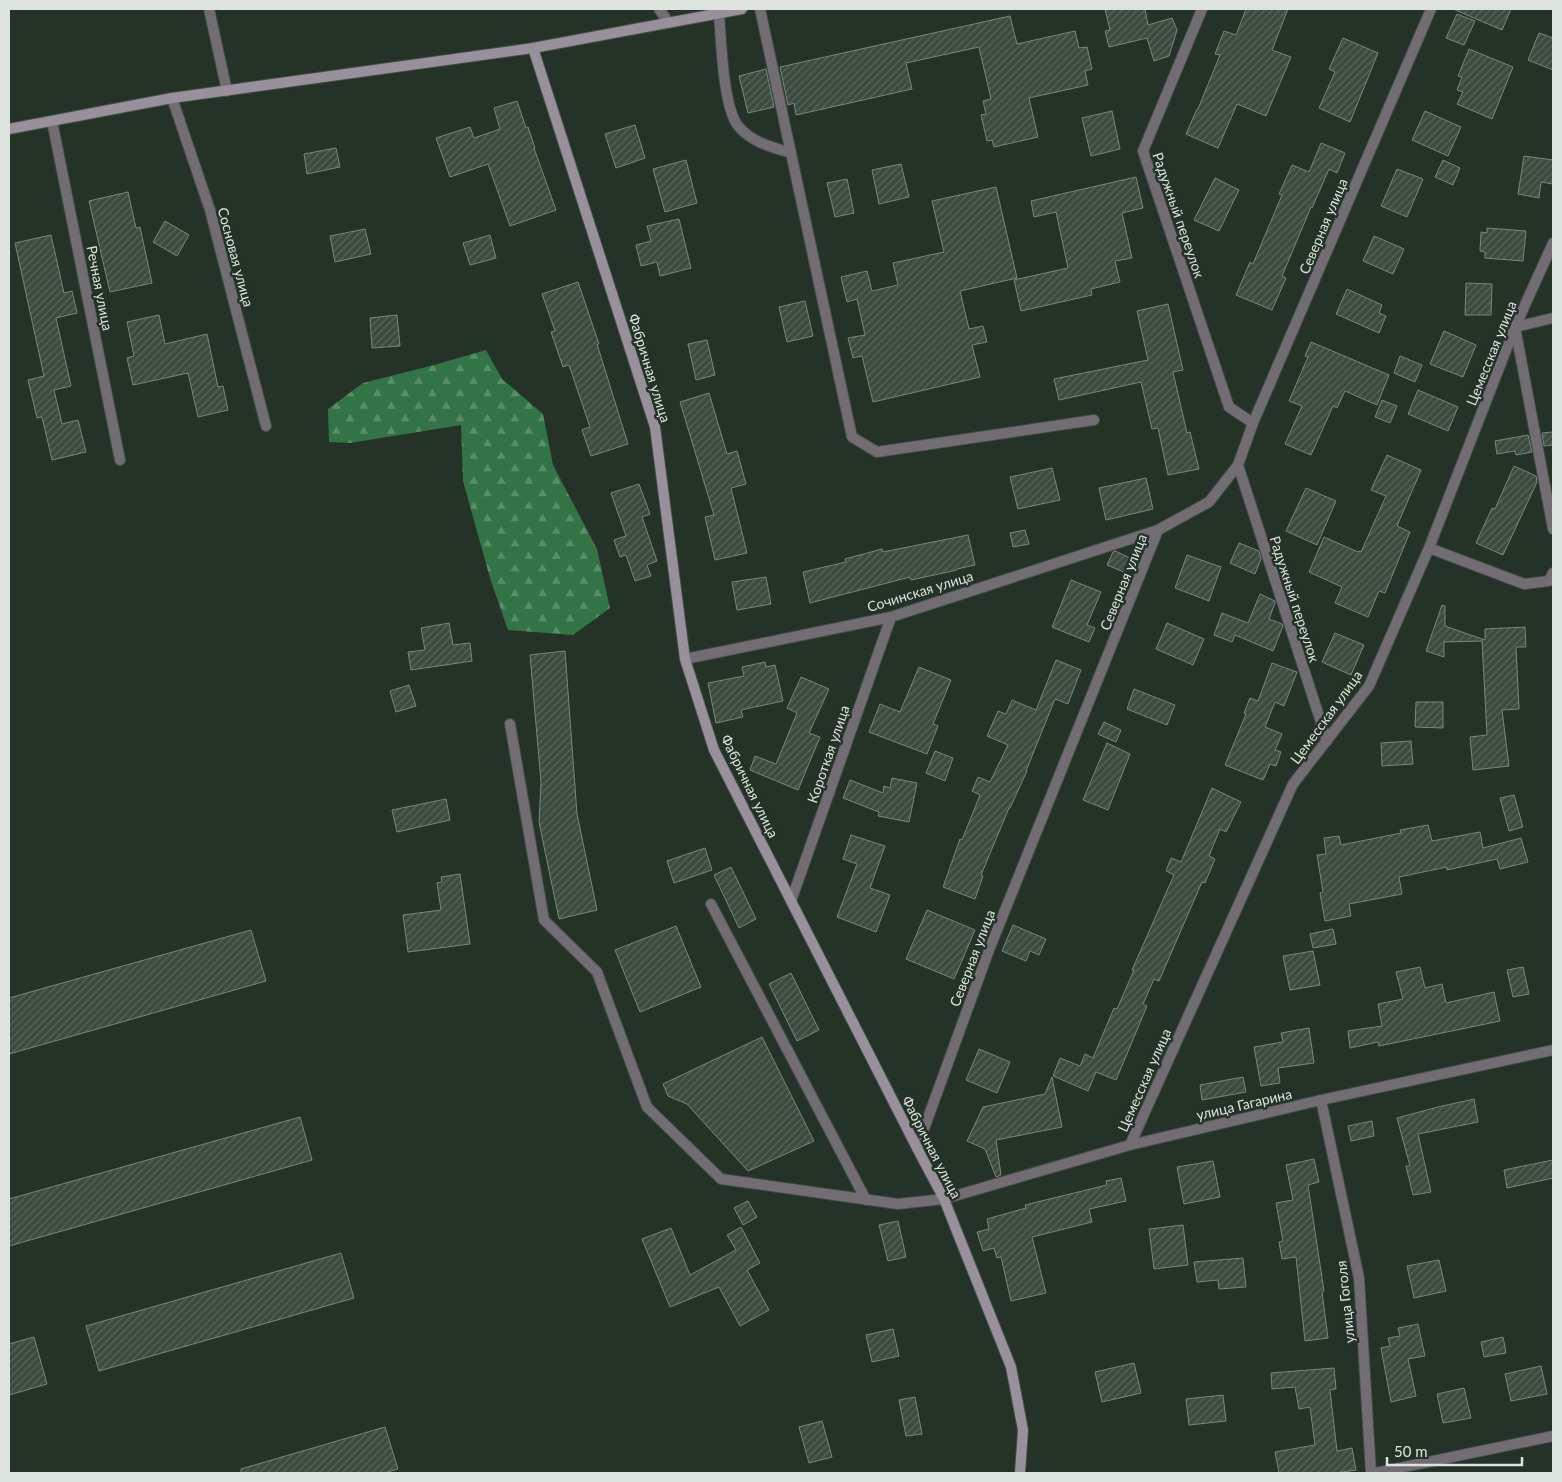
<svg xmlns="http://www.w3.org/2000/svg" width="1562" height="1482" viewBox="0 0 1562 1482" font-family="Lato,sans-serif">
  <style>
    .forest { fill: url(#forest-firs) }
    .building { fill: url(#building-hatch); stroke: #79887c }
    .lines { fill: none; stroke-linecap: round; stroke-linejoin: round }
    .lane-casing { stroke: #424e44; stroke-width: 12 }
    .street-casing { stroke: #424e44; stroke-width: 12 }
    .secondary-casing { stroke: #424e44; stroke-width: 12 }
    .lane { stroke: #726d73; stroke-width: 10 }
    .street { stroke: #726d73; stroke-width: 10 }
    .secondary { stroke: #98909b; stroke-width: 10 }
    .labels { text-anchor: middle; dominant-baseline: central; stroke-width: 5; stroke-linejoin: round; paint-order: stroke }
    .street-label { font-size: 14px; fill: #dce4dd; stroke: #253227 }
  </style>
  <defs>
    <pattern id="forest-firs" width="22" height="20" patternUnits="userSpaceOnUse" patternTransform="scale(1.25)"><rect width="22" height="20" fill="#337446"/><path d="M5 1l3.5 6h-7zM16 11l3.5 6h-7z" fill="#5a8e69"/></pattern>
    <pattern id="building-hatch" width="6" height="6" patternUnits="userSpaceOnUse" patternTransform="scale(1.25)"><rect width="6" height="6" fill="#3d4a3f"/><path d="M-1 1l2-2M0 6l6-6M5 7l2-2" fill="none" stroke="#58645a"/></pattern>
  </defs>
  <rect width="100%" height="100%" fill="#253227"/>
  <!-- forest -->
  <polygon class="forest" points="486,350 502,379 543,414 553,465 597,549 610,608 573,635 508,630 490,578 463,481 461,425 350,443 329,442 328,409 363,383 434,365"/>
  <!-- building -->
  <g class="building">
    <polygon points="1105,9 1145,9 1148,25 1172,18 1177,30 1169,56 1154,61 1147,38 1109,47 1105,31 1110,30"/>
    <polygon points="1246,9 1288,9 1272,50 1291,57 1266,116 1237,104 1218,148 1186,134 1197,109 1198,109 1220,55 1215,54 1224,31 1236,35"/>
    <polygon points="1453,9 1511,9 1502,30"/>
    <polygon points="1457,14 1475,21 1464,45 1446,38"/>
    <polygon points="1010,16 1017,44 1075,31 1079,48 1087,47 1092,69 1085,71 1088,85 1029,98 1038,137 994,147 992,140 987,141 981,115 986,114 983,101 991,99 979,47 906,63 912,89 796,115 794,103 788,105 780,67"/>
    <polygon points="1539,33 1553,38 1553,70 1528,60"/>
    <polygon points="1343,38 1378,53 1350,122 1319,108 1335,72 1329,69"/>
    <polygon points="1469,49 1513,67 1492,119 1457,104 1463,92 1457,90 1462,77 1458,76"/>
    <polygon points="766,69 774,107 748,113 739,76"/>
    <polygon points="517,101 526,128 528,127 535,148 534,148 556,210 510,226 488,164 450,177 436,138 470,127 474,138 500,129 494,108"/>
    <polygon points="1112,111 1120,149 1091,156 1082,118"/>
    <polygon points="1425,111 1461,127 1448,156 1412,140"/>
    <polygon points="635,125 645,158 616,168 605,134"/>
    <polygon points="1321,143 1345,153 1337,173 1329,169 1312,208 1311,207 1282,276 1286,278 1272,310 1236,295 1250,262 1253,264 1282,195 1279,194 1292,165 1309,172"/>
    <polygon points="336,148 340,167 307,174 304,154"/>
    <polygon points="1524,156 1553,160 1553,184 1541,182 1539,198 1518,194"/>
    <polygon points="686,160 697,203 665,212 653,169"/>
    <polygon points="1443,160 1460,168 1453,185 1435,177"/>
    <polygon points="901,164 909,197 879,204 872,170"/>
    <polygon points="1397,169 1423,179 1407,217 1381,206"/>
    <polygon points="1136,177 1143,208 1122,213 1132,258 1115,261 1120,282 1091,289 1092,295 1021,311 1014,280 1068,268 1056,212 1034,217 1031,201"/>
    <polygon points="1215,178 1239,190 1219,231 1194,220"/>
    <polygon points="847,179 854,213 835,217 827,183"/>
    <polygon points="996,187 1017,278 960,291 969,329 983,326 987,342 972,345 980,377 873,402 862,356 853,358 848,338 865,335 857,299 847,302 841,277 867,271 872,291 898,285 893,263 944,252 932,201"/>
    <polygon points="128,192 136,228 140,227 152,283 110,292 89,201"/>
    <polygon points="679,219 691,268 660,276 657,262 641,266 636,245 651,241 647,226"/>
    <polygon points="165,221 189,235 177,256 153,242"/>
    <polygon points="1487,228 1526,231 1523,261 1485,258 1485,252 1480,251 1481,232 1487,233"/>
    <polygon points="365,229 371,254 335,262 330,236"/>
    <polygon points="51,235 64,293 72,291 77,313 56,318 71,386 54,390 62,424 78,420 86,452 52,460 42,417 37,418 28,380 44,376 15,243"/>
    <polygon points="490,235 496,258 470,265 463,243"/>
    <polygon points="1374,236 1404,249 1393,274 1363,261"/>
    <polygon points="578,282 599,344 597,344 628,444 591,456 582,430 590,427 569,365 563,367 551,332 555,331 542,294"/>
    <polygon points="1466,283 1492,284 1491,315 1465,315"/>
    <polygon points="1347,289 1382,305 1379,313 1386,316 1379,333 1336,314"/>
    <polygon points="805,301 813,336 787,342 779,307"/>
    <polygon points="1168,304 1183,370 1173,372 1187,433 1190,432 1199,469 1168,475 1158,428 1152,429 1141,382 1059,400 1054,379 1148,360 1137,311"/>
    <polygon points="159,315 165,344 207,334 218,387 223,386 228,410 198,417 188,373 133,385 127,358 134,356 127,322"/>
    <polygon points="397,315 400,346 372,348 370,318"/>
    <polygon points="1444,331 1476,345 1463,377 1430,364"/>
    <polygon points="707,340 715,375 696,380 688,344"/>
    <polygon points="1311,342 1389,375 1377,405 1345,391 1337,408 1333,406 1311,455 1285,444 1302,406 1289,401 1308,357 1305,356"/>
    <polygon points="1400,356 1422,365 1415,382 1394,373"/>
    <polygon points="1418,390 1458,407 1448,431 1408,414"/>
    <polygon points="709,393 727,454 737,451 746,484 731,488 747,553 715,560 705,517 714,515 680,402"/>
    <polygon points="1382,400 1397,406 1390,423 1375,417"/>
    <polygon points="1553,432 1553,445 1544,446 1542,433"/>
    <polygon points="1528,435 1532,452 1516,455 1515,451 1497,454 1495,441"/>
    <polygon points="1387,455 1421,470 1397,526 1410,532 1385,593 1379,591 1368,617 1335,603 1342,587 1309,572 1324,537 1358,552 1359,551 1361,552 1386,496 1371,490"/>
    <polygon points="1514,466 1536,476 1537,482 1503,555 1476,543 1492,508 1495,509"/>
    <polygon points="1052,468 1060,500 1018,509 1010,477"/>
    <polygon points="1146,478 1153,509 1106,520 1099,488"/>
    <polygon points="639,484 650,514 642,517 657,561 647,565 651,576 635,581 626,555 620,557 614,540 626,536 611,493"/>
    <polygon points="1306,488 1336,501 1317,545 1286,531"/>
    <polygon points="1025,530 1029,544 1013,547 1010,533"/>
    <polygon points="968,535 975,565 957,569 957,570 911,580 910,577 810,603 803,572 846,562 845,559 882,549 883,552"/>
    <polygon points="1239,543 1259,551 1261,559 1255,574 1230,563"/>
    <polygon points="1115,551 1132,559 1126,573 1107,565 1113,552"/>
    <polygon points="1187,555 1221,567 1209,601 1175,588"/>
    <polygon points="766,577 771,604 737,610 732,582"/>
    <polygon points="1071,580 1101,592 1087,625 1095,628 1089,642 1052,627"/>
    <polygon points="1260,594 1275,601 1275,603 1269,619 1282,624 1283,626 1273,651 1235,635 1232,642 1214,635 1222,613 1248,623"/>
    <polygon points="1442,605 1445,606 1445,626 1485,640 1485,629 1525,627 1526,647 1516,647 1519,709 1502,710 1509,766 1473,770 1470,737 1487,735 1482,641 1444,642 1444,657 1426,651"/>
    <polygon points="449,623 453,645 470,643 472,661 411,670 408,652 425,650 421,628"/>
    <polygon points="1167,623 1204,639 1193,665 1156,649"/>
    <polygon points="1335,633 1364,645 1351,675 1322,662"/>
    <polygon points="565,651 577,814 597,910 559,919 539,822 541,782 530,655"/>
    <polygon points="1056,660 1081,670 1068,704 1055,699 1026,771 1027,771 1010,808 1009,808 981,875 983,876 975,899 943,887 960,839 962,840 980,795 972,791 978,777 990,782 1008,745 987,736 998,711 1006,714 1012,700 1036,710"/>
    <polygon points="765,662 766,667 775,665 783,701 741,710 743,717 716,723 708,683 744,676 742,667"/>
    <polygon points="1272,663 1297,672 1284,706 1275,702 1265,727 1282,734 1275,750 1281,752 1276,766 1270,764 1263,780 1225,765 1246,714 1244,713 1250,698 1258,701"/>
    <polygon points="919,667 951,680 933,724 938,726 927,754 869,732 880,704 900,712"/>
    <polygon points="801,677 829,689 809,733 820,737 798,790 750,770 755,756 776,764 797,713 787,708"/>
    <polygon points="409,685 416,706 396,712 390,691"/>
    <polygon points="1134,689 1175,705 1167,725 1127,709"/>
    <polygon points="1416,702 1443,702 1443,728 1415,727"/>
    <polygon points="1104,722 1121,730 1116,742 1098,734"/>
    <polygon points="1411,741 1413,764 1382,766 1381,743"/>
    <polygon points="1107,743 1130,754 1108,810 1083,800"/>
    <polygon points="935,751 953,758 945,781 926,773"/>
    <polygon points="892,778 917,783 909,822 878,816 879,812 843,798 850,780 883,793 884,786 890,788"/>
    <polygon points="1212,788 1241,802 1226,832 1220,829 1209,856 1215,859 1205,883 1202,882 1159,981 1154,979 1143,1004 1147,1006 1116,1080 1096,1072 1088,1091 1053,1076 1060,1058 1080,1066 1085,1054 1093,1058 1114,1008 1117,1009 1134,970 1132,970 1174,875 1166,871 1171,858 1181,862"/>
    <polygon points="1514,795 1523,827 1509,831 1500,798"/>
    <polygon points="446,799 450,820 397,832 392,810"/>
    <polygon points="1428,825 1432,841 1480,832 1483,848 1521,838 1528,862 1500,869 1497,859 1447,870 1447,867 1399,877 1402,894 1349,904 1351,916 1325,921 1320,893 1323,892 1317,855 1326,854 1324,838 1339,836 1341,845 1401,833 1400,830"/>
    <polygon points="851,835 885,846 870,888 890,895 876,932 837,917 857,864 843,859"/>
    <polygon points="705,848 712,870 674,883 667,861"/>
    <polygon points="731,867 756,919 739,928 714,875"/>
    <polygon points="460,874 470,944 408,952 403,915 441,910 437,883 442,882 441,877"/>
    <polygon points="927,910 975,930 954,979 906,959"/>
    <polygon points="1013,925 1046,939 1039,955 1030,951 1026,961 1002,951"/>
    <polygon points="676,926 701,987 640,1012 615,950"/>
    <polygon points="1333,929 1336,944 1313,948 1310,934"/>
    <polygon points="251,930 266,981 9,1054 9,998"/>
    <polygon points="1313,951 1320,985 1290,990 1283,956"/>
    <polygon points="1420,967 1425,988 1442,984 1446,1003 1494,992 1500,1021 1379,1046 1378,1042 1350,1048 1348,1031 1382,1026 1378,1004 1403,999 1396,972"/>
    <polygon points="1523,967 1529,994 1513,997 1507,970"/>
    <polygon points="791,973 819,1030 797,1041 769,984"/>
    <polygon points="1309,1028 1314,1063 1278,1068 1280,1083 1261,1086 1254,1047 1283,1042 1281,1033"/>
    <polygon points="762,1037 814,1141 748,1171 687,1104 668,1096 663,1084"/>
    <polygon points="979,1049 1010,1062 997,1093 966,1080"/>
    <polygon points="1052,1077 1062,1127 996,1140 1001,1175 996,1177 985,1149 967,1141 983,1107 1045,1094"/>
    <polygon points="1243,1077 1246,1092 1202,1100 1200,1085"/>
    <polygon points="1474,1099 1478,1122 1418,1134 1431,1192 1413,1195 1406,1166 1410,1166 1397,1118 1438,1107"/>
    <polygon points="300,1117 312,1160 9,1246 9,1199"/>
    <polygon points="1372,1121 1374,1136 1351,1141 1348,1126"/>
    <polygon points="1314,1159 1319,1182 1308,1185 1324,1291 1322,1292 1328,1338 1305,1341 1296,1257 1282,1259 1279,1242 1283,1241 1276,1203 1293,1200 1286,1165"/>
    <polygon points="1553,1160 1553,1178 1507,1188 1504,1170"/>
    <polygon points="1213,1161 1220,1197 1184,1204 1177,1167"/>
    <polygon points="1121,1178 1126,1201 1089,1209 1092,1222 1032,1237 1046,1293 1011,1301 1001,1257 997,1258 994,1248 983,1251 977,1232 989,1229 987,1219 1026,1208 1025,1205 1107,1185 1106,1181"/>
    <polygon points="748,1201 757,1217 743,1225 734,1208"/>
    <polygon points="898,1221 906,1257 888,1261 879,1225"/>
    <polygon points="1183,1225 1188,1265 1154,1269 1149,1229"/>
    <polygon points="741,1227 760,1263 747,1270 769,1310 740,1326 719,1287 670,1307 642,1239 671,1228 690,1275 736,1250 727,1235"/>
    <polygon points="341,1253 354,1298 99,1371 86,1326"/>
    <polygon points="1243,1258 1246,1287 1219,1289 1218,1280 1197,1282 1194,1262"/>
    <polygon points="1439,1260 1446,1291 1414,1298 1407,1266"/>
    <polygon points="1418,1324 1425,1356 1408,1359 1416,1396 1391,1402 1381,1348 1390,1346 1388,1338 1400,1336 1398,1328"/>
    <polygon points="893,1329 899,1356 872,1362 866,1335"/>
    <polygon points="34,1337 47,1384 9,1395 9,1344"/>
    <polygon points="1503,1337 1506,1353 1484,1357 1481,1342"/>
    <polygon points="1134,1363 1141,1393 1102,1402 1095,1372"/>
    <polygon points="1541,1366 1547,1394 1511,1401 1505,1374"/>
    <polygon points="1334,1368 1336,1389 1330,1390 1337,1451 1352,1448 1356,1470 1335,1473 1279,1473 1275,1452 1315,1445 1310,1407 1299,1409 1295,1387 1272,1389 1271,1373"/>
    <polygon points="1464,1388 1471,1418 1443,1423 1437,1394"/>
    <polygon points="1223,1395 1226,1421 1189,1425 1186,1399"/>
    <polygon points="915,1397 922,1434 906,1436 899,1400"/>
    <polygon points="822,1421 832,1457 809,1463 799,1427"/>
    <polygon points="385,1427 398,1469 384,1473 241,1473 241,1469"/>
  </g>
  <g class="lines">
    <defs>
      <g id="lane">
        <polyline points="760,9 852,437 877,452 1094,420"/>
        <path d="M719 13C721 38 723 110 739 127 753 143 772 147 791 153"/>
        <polyline points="510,724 544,920 597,972 647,1107 721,1179 898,1204 944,1199"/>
        <polyline points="711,904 866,1200"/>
      </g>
      <g id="street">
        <polyline points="209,9 227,91"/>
        <polyline points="659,9 669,23"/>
        <polyline points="1202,9 1143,151 1229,407 1253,423"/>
        <polyline points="172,98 210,210 266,426"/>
        <polyline points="52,121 120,460"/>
        <polyline points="1553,318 1515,327 1553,529"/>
        <polyline points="1238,465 1327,741"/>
        <polyline points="1429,548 1524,584 1549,581 1553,573"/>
        <polyline points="685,659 891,617 1158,530"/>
        <polyline points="791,901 891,617"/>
        <polyline points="1321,1100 1359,1278 1371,1473"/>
        <polyline points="1130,1145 1293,784 1369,686 1429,548 1515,327 1553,243"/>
        <polyline points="917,1148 989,950 1158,530 1209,502 1238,465 1253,423 1431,9"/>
        <polyline points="944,1199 1130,1145 1321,1100 1553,1050"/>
        <polyline points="1375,1473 1553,1436"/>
      </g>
      <g id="secondary">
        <polyline points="533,48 655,427 685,659 714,750 917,1148 944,1199 1011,1367 1023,1430 1020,1473"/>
        <polyline points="9,129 172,98 533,48 742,9"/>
      </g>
    </defs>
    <!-- lane casing -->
    <use href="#lane" class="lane-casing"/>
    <!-- street casing -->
    <use href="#street" class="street-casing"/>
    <!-- secondary casing -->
    <use href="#secondary" class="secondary-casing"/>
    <!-- lane -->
    <use href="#lane" class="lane"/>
    <!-- street -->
    <use href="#street" class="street"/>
    <!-- secondary -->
    <use href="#secondary" class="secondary"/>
  </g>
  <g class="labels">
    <!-- street labels -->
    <g class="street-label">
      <text transform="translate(1179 215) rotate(71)">Радужный переулок</text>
      <text transform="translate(1323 226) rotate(-67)">Северная улица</text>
      <text transform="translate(236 257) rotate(75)">Сосновая улица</text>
      <text transform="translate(100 288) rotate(79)">Речная улица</text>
      <text transform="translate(1491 353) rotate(-68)">Цемесская улица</text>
      <text transform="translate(650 368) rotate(73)">Фабричная улица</text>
      <text transform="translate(1123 582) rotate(-68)">Северная улица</text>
      <text transform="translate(920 591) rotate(-17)">Сочинская улица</text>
      <text transform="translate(1295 599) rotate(72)">Радужный переулок</text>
      <text transform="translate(1326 717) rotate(-54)">Цемесская улица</text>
      <text transform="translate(828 754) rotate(-71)">Короткая улица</text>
      <text transform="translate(750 786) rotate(64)">Фабричная улица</text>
      <text transform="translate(972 958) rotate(-69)">Северная улица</text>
      <text transform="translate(1144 1080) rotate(-66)">Цемесская улица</text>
      <text transform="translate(1244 1104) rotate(-13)">улица Гагарина</text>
      <text transform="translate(932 1147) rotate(63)">Фабричная улица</text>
      <text transform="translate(1345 1302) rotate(-96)">улица Гоголя</text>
    </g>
  </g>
  <!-- border -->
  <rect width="1562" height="1482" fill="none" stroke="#dce4dd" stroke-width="20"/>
  <!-- scale -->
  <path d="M1387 1457v8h135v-8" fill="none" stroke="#dce4dd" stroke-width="2.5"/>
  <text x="1394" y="1457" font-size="15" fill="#dce4dd" stroke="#253227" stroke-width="4" paint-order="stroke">50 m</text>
</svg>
